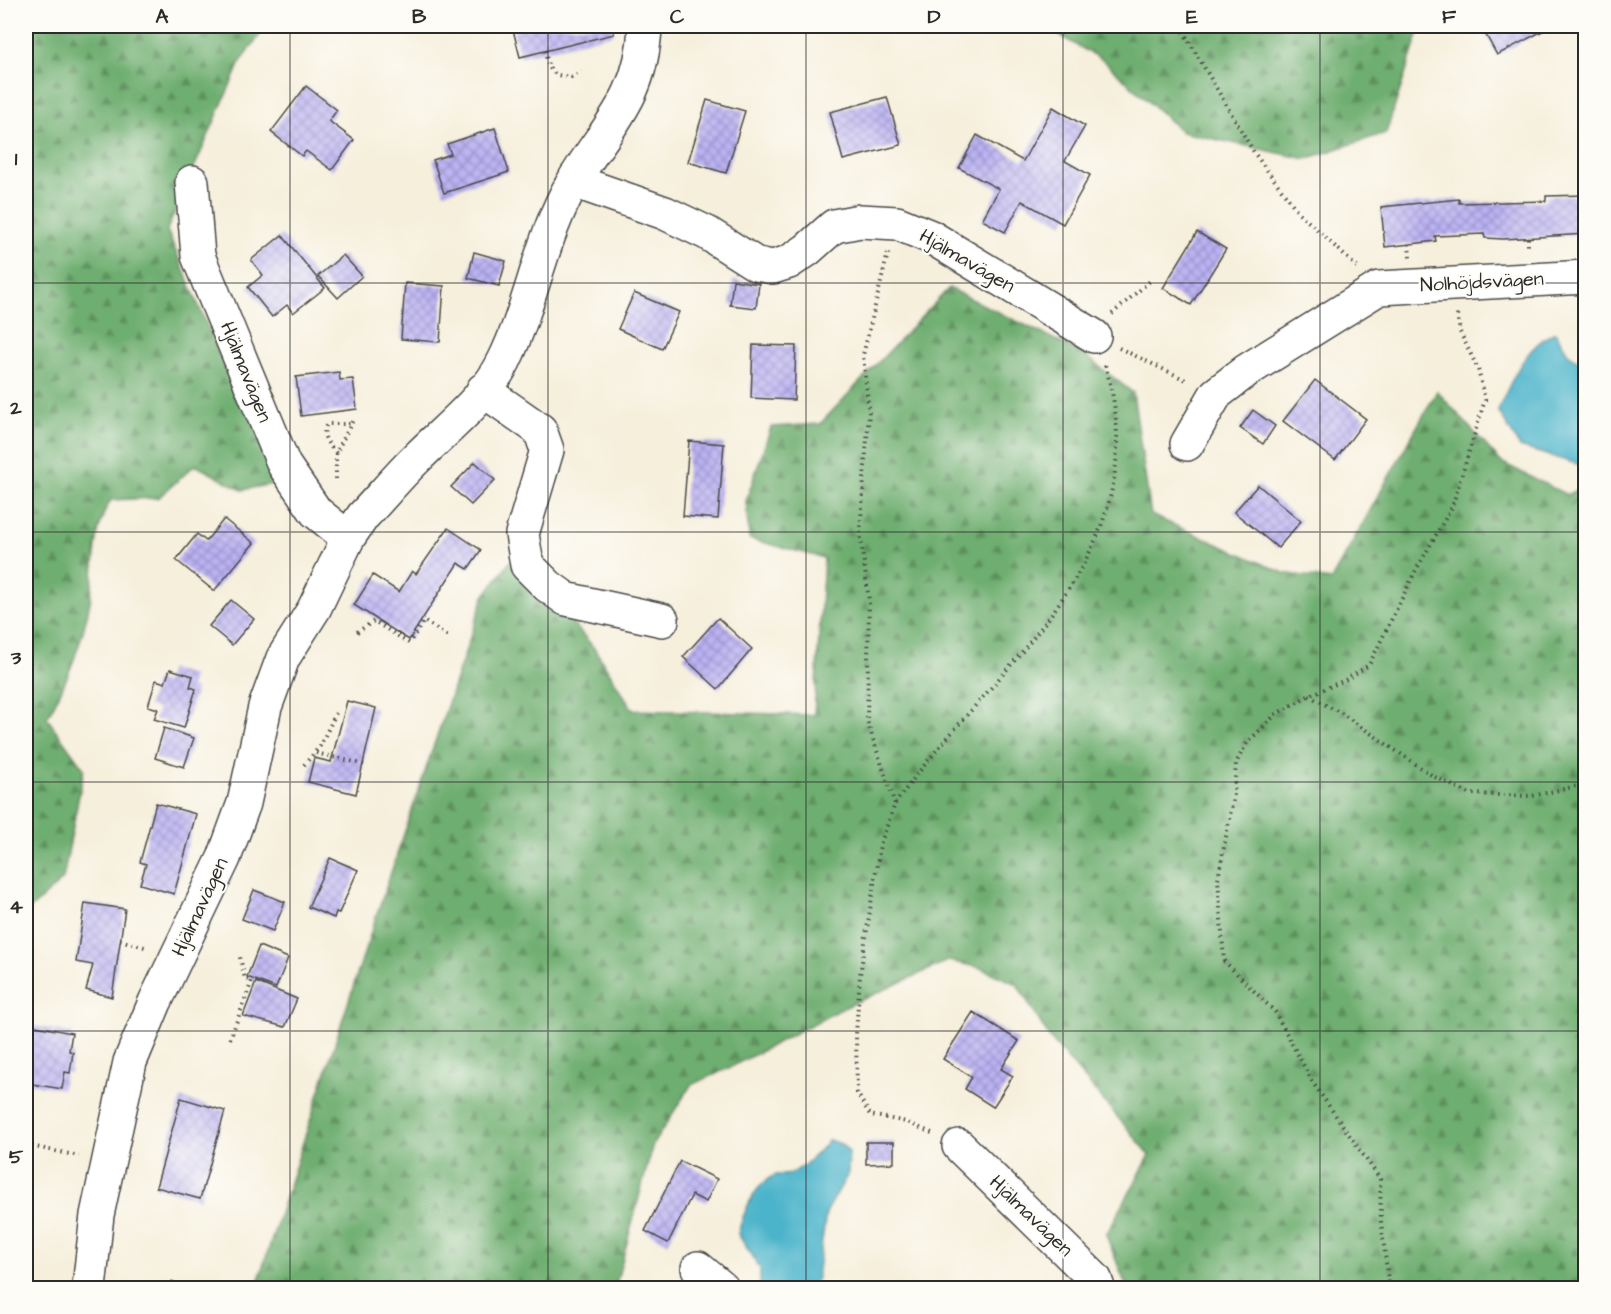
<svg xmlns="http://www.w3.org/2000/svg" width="1611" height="1314" viewBox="0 0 1611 1314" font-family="'Architects Daughter',sans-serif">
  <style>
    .forest { fill: url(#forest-firs); stroke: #4c6c4e; stroke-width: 1.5 }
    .water { fill: #4bb4ca; stroke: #3b707a; stroke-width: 1.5 }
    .building { fill: url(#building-cross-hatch) }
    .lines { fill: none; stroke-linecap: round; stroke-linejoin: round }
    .minor-casing { stroke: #494846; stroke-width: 36 }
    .path { stroke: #494846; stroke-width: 4; stroke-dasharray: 1.5 4.5; stroke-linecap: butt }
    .minor { stroke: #fff; stroke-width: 33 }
    .grid { fill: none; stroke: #2b2b2b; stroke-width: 1.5; stroke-opacity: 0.55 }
    .labels { text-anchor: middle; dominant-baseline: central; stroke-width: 4.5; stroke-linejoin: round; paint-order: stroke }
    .street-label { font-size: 20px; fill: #2b2b2b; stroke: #fdfcf7 }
    .neatline { fill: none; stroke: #2b2b2b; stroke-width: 2 }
    .grid-label { font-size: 20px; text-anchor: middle; font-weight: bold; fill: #2b2b2b }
  </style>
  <defs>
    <pattern id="forest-firs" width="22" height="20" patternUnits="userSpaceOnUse" patternTransform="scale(1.5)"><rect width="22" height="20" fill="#6eae70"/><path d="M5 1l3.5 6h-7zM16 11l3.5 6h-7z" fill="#5b8e5c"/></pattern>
    <pattern id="building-cross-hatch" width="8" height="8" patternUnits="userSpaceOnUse" patternTransform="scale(1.5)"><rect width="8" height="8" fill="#bbb2f3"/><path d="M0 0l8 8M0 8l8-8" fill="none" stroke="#9891c5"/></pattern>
  </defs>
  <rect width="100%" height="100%" fill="#fdfcf7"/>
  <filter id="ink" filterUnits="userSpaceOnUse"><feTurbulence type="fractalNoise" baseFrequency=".0167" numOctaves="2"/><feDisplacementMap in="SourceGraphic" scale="12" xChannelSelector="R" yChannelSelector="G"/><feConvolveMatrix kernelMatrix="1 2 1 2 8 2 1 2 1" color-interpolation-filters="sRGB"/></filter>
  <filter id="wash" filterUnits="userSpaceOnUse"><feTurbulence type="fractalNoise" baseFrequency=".008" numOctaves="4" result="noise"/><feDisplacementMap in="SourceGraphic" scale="24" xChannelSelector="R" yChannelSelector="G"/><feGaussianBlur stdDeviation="1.35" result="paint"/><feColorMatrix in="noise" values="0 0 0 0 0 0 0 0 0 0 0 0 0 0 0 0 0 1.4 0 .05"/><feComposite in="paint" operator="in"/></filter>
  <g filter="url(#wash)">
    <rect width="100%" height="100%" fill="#f6efdc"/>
    <!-- forest -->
    <g class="forest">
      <path d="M26 26H266L240 63 167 230 235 392 252 406 279 483 242 490 195 465 158 498 111 500C92 528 96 569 90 602 82 643 67 682 47 718L84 769 63 879 26 913Z"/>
      <polygon points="1017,26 1421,26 1386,133 1306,159 1182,132 1103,60 1055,33"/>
      <polygon points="949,288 1082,353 1133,393 1151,515 1284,573 1331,580 1437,391 1501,462 1567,495 1585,486 1585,1288 1127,1288 1106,1235 1150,1155 1049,1037 1017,984 978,967 948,961 839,1010 731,1067 691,1085 653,1144 615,1288 256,1288 369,938 484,596 515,555 594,648 633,710 814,715 824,558 749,539 746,501 771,427 820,424"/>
    </g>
    <!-- water -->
    <g class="water">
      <path d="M1555 332 1569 355 1585 365V461L1580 465 1520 447 1498 410C1512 380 1524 347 1555 332Z"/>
      <path d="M829 1140 841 1144 849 1152 848 1174 826 1213 816 1284 813 1288H760V1268L738 1234C743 1214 754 1184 775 1175 780 1174 785 1176 789 1174 803 1169 820 1151 829 1140Z"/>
    </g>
    <g id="blocks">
      <!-- building -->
      <g class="building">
        <polygon points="512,26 613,26 614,34 520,57"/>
        <polygon points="1481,26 1552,26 1497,55"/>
        <polygon points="306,86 337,110 329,121 354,140 332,170 306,151 302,156 271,132"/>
        <polygon points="887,97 901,145 843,160 830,112"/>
        <polygon points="707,100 745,111 726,173 688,162"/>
        <polygon points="1053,107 1085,126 1065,161 1090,175 1063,224 1022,201 1005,232 982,220 999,189 959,168 977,135 1023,161"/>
        <polygon points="495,128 509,172 444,193 433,160 451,154 447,144"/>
        <polygon points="1586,195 1586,234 1503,239 1485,238 1484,234 1435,236 1436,241 1385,247 1381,207 1459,199 1459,203 1546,201 1546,196"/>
        <polygon points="1197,232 1226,249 1191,305 1163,288"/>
        <polygon points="282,235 325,288 293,313 287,305 272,317 248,287 263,275 251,260"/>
        <polygon points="474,252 506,261 499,286 468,278"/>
        <polygon points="343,255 362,276 338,298 318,276"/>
        <polygon points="733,280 759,284 756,308 730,305"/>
        <polygon points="405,283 444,286 440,342 401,339"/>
        <polygon points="634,293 679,312 662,349 618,329"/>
        <polygon points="753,345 796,346 794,400 751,398"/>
        <polygon points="339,372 340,380 353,379 357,409 301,416 296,377"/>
        <polygon points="1315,380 1366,419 1335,460 1283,421"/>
        <polygon points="1253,410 1275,426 1263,444 1240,428"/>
        <polygon points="689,441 724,444 718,519 683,516"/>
        <polygon points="475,462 495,480 471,505 451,487"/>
        <polygon points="1258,485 1301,521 1278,548 1234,512"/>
        <polygon points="224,519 254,543 214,591 176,560 197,534 206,541"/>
        <polygon points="448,528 481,550 468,569 458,563 409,640 354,605 373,575 399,592 412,571 416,574"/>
        <polygon points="231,600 254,619 232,645 209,626"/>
        <polygon points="718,618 752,649 718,689 683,657"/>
        <polygon points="170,669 193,676 190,687 196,689 184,728 154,719 158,709 148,706 156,680 165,683"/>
        <polygon points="347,701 376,708 356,794 308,782 314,758 331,762"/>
        <polygon points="164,728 194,738 184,767 155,758"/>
        <polygon points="156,803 196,814 174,894 140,884 146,864 140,862"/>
        <polygon points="330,858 358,870 339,913 336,912 334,918 308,907"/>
        <polygon points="254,890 285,902 273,931 242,919"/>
        <polygon points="85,903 125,909 112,997 86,990 93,965 76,962"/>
        <polygon points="259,946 288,958 276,988 247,977"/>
        <polygon points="256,982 297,999 285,1027 243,1016"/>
        <polygon points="973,1012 1019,1041 1001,1069 1013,1076 993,1107 965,1089 972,1077 943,1059"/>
        <polygon points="30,1025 72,1033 69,1051 73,1052 70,1073 65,1072 62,1089 26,1083 26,1052"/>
        <polygon points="181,1098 225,1111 200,1199 156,1187"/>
        <polygon points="866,1142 894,1142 894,1163 866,1164"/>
        <polygon points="680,1161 717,1179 706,1202 692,1195 668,1243 645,1231"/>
      </g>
    </g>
  </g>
  <g filter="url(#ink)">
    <use href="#blocks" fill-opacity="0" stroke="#494846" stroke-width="1.5"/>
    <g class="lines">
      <defs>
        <g id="minor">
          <polyline points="576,177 588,186 665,213 707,233 756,264 773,267 789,262 807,250 834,226 860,221 897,223 931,237 1094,336"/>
          <polyline points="192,182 198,256 284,465 316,512 348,538"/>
          <polyline points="483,390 540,430 547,450 522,534 527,565 548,586 566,599 662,620"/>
          <polyline points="1187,444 1216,394 1246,371 1379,288 1586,277"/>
          <polyline points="959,1146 1095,1279 1098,1288"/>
          <polyline points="698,1268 722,1288"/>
          <path d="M89 1288 97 1215 130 1062 155 1002 224 858 244 803 265 707 283 658 314 609 348 538 363 516C382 496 399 475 419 456 447 428 486 398 504 361 530 308 539 248 566 195 599 131 642 106 645 26"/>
        </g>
      </defs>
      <!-- minor casing -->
      <use href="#minor" class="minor-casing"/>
      <!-- path -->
      <g class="path">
        <polyline points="1180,26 1255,154 1299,213 1357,267"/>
        <polyline points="545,51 548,66 556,75 571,77 581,71"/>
        <polyline points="1528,238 1528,249"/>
        <polyline points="1409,244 1410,258"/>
        <polyline points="888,253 863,355 869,413 860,532 869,601 867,721 895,804 880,845 860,975 856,1034 857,1093 870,1115 907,1122 934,1134"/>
        <polyline points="1112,314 1150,281"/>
        <polyline points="1119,348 1188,381"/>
        <path d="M336 453C328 444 320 435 327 424H352"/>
        <polyline points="336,479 336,453 353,420"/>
        <polyline points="357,632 374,621 409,643 424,621 448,636"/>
        <polyline points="1309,696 1341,713 1433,776 1470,794 1532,796 1586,784"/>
        <polyline points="316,753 367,765"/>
        <polyline points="304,765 320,746 336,713"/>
        <path d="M895 804C992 665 1166 555 1104 362"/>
        <polyline points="120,940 148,948"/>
        <polyline points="230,1039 252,981 245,979 239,953"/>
        <polyline points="26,1145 79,1156"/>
        <polyline points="171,1288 175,1277"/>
        <polyline points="1389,1288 1381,1221 1380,1179 1313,1083 1275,1012 1224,961 1218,879 1234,794 1236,763 1247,743 1276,714 1308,696 1345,680 1369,665 1416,570 1452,507 1485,400 1478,369 1460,332 1457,314"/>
      </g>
      <!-- minor -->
      <use href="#minor" class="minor"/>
    </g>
  </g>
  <!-- grid -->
  <path class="grid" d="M290 26V1288M548 26V1288M806 26V1288M1063 26V1288M1320 26V1288M26 283H1586M26 532H1586M26 782H1586M26 1031H1586"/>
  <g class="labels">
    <!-- street labels -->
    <g class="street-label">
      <text transform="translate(967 261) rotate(30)">Hjälmavägen</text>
      <text transform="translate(1482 282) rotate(-3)">Nolhöjdsvägen</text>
      <text transform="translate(246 372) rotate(68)">Hjälmavägen</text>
      <text transform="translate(200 907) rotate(-65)">Hjälmavägen</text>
      <text transform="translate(1031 1216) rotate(44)">Hjälmavägen</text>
    </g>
  </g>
  <!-- margin -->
  <rect width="1611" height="1314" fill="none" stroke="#fdfcf7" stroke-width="66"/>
  <rect x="33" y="33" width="1545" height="1248" class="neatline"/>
  <g class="grid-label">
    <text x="162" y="23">A</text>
    <text x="419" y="23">B</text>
    <text x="677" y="23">C</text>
    <text x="934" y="23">D</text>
    <text x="1192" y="23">E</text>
    <text x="1449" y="23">F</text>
    <text x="16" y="165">1</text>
    <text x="16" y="414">2</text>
    <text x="16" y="664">3</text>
    <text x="16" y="913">4</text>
    <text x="16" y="1163">5</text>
  </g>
</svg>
